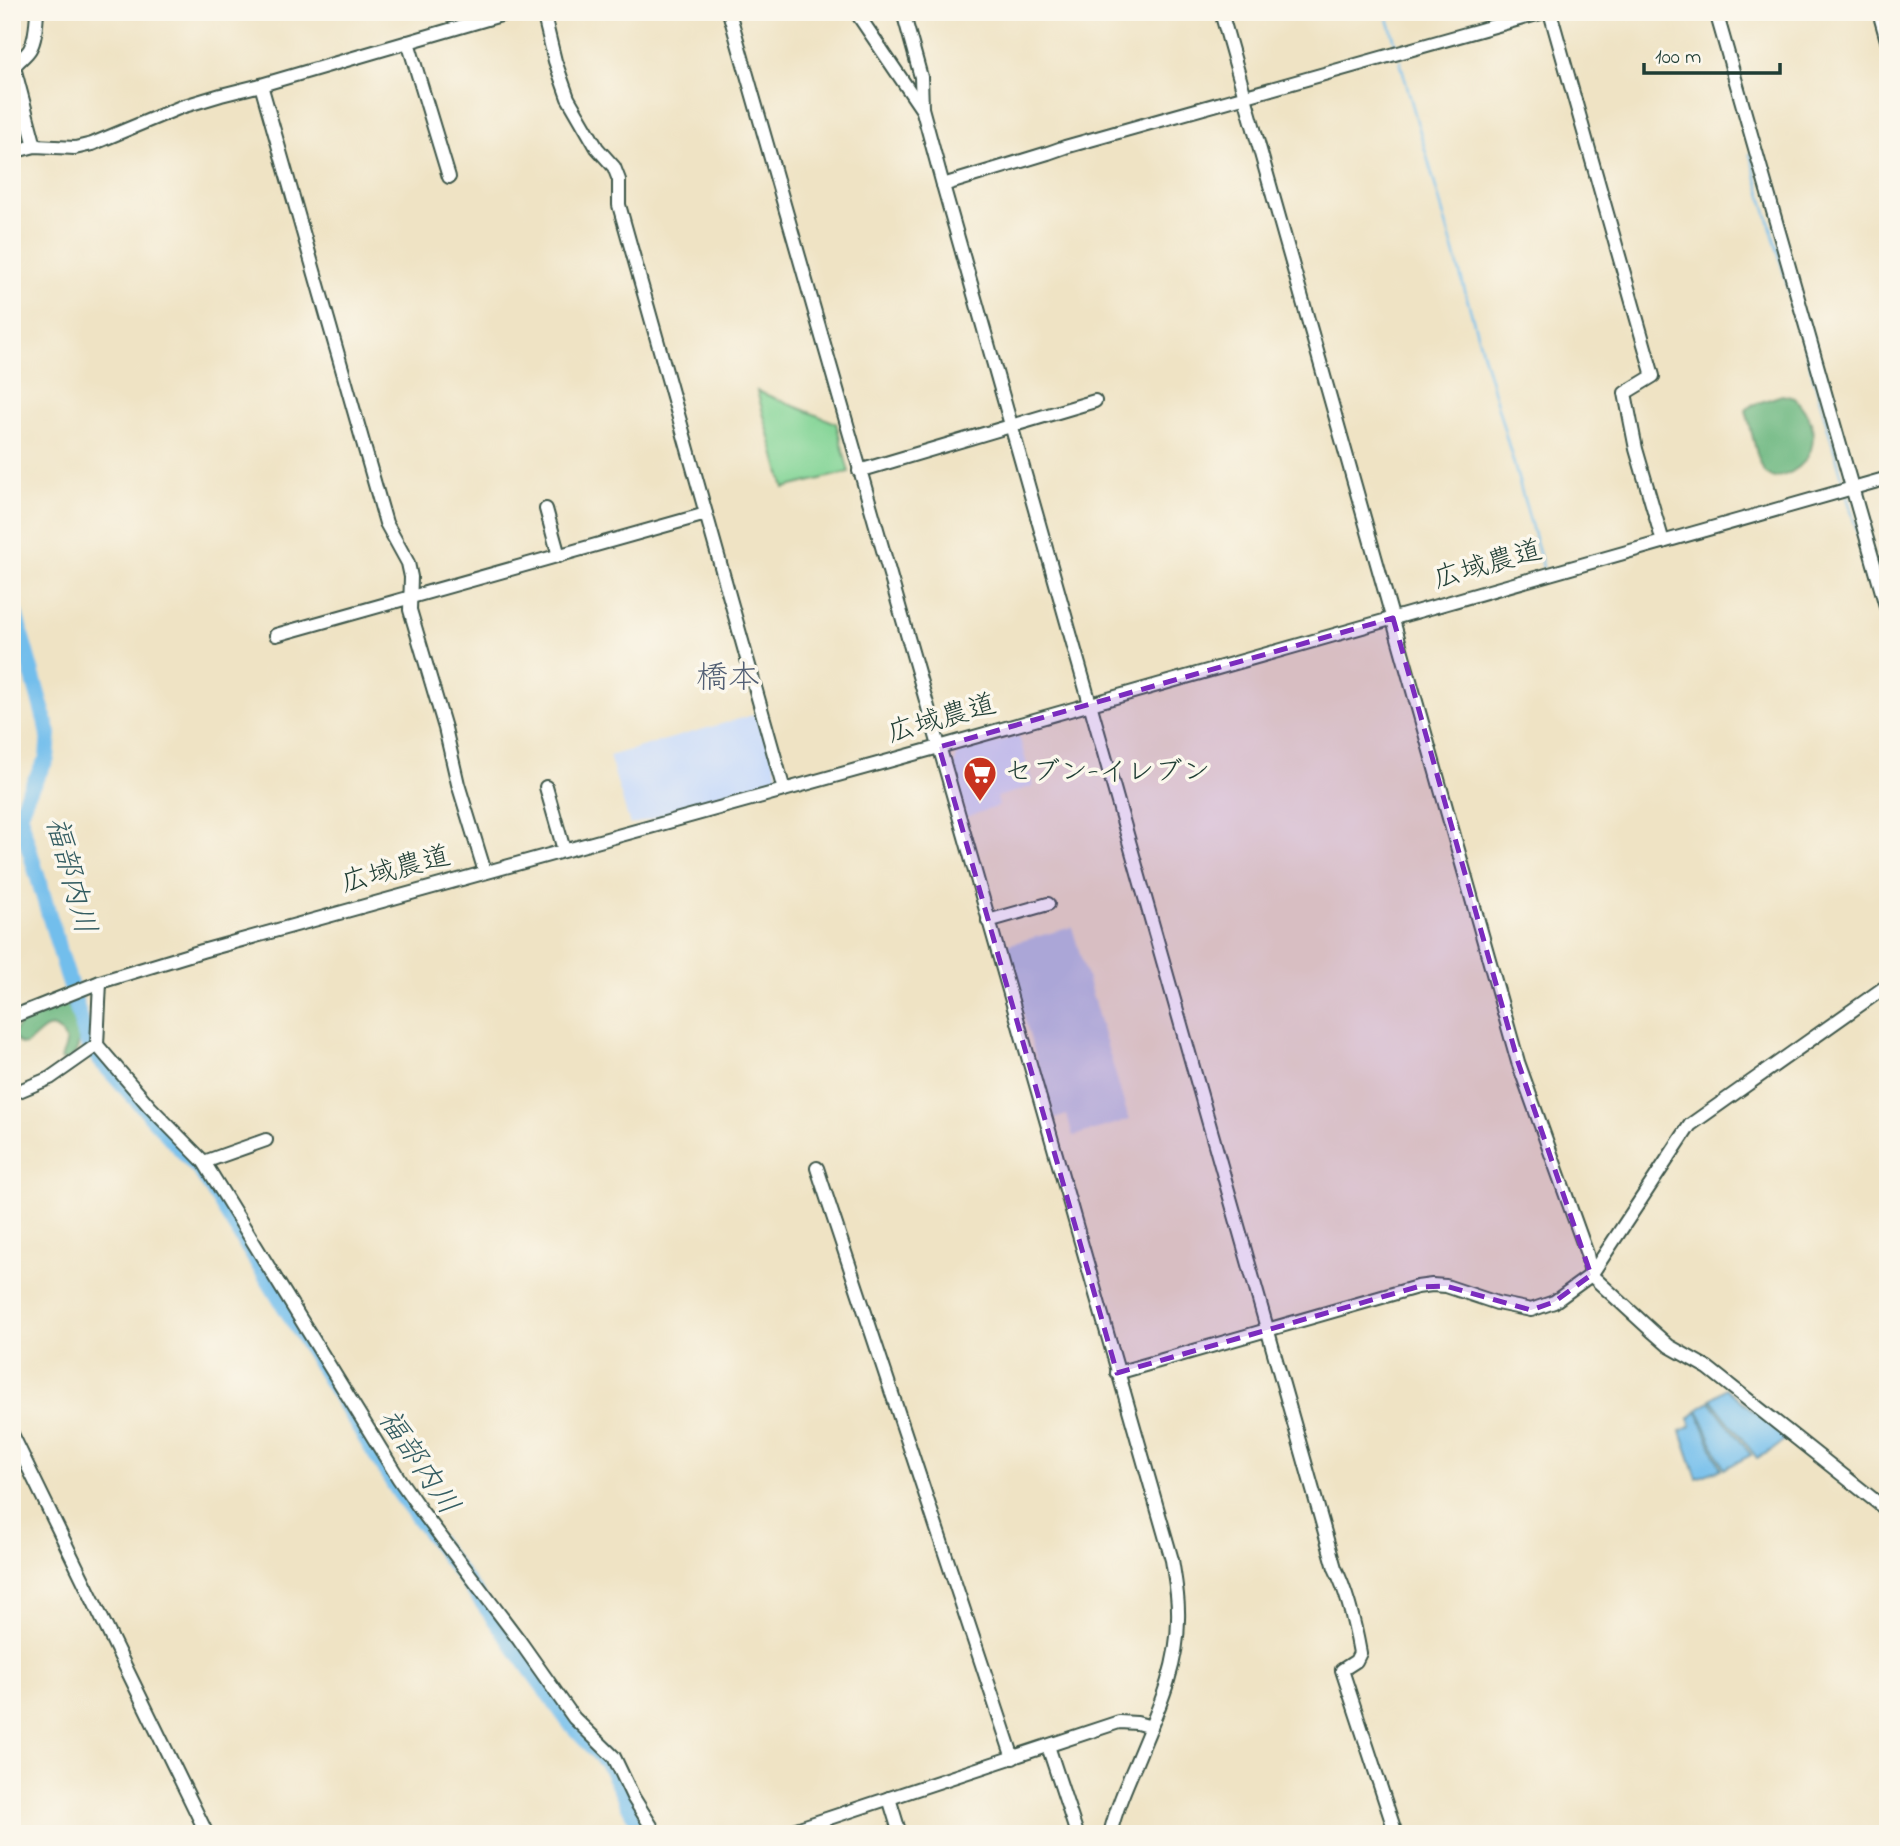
<svg xmlns="http://www.w3.org/2000/svg" width="1900" height="1846" viewBox="0 0 1900 1846" font-family="'Indie Flower','Klee One',sans-serif">
  <style>
    .built { fill: #cadcf9 }
    .industrial { fill: #b7c5de }
    .green { fill: #82d495; stroke: #508864; stroke-width: 2 }
    .forest { fill: #69b67e; stroke: #447a59; stroke-width: 2 }
    .water { fill: #72beec; stroke: #487e90; stroke-width: 2 }
    .lines { fill: none; stroke-linecap: round; stroke-linejoin: round }
    .stream { stroke: #72beec; stroke-width: 2.5 }
    .river { stroke: #72beec; stroke-width: 16 }
    .minor-casing { stroke: #3e564a; stroke-width: 16 }
    .minor { stroke: #fff; stroke-width: 12 }
    .marked { fill: #7b2cbf; fill-opacity: 0.2; stroke: #7b2cbf; stroke-width: 5; stroke-dasharray: 14 9; stroke-linejoin: round }
    .labels { text-anchor: middle; dominant-baseline: central; stroke-width: 7; stroke-linejoin: round; paint-order: stroke }
    .street-label { font-size: 28px; fill: #1f3d34; stroke: #fbf7ec }
    .poi-label { font-size: 28px; fill: #1f3d34; stroke: #fbf7ec; text-anchor: start }
    .water-label { font-size: 30px; font-style: italic; fill: #345d62; stroke: #fbf7ec }
    .quarter-label { font-size: 32px; fill: #525f74; stroke: #fbf7ec }
  </style>
  <rect width="100%" height="100%" fill="#fbf7ec"/>
  <filter id="ink" filterUnits="userSpaceOnUse"><feTurbulence type="fractalNoise" baseFrequency=".0143" numOctaves="2"/><feDisplacementMap in="SourceGraphic" scale="14" xChannelSelector="R" yChannelSelector="G"/><feConvolveMatrix kernelMatrix="1 2 1 2 8 2 1 2 1" color-interpolation-filters="sRGB"/></filter>
  <filter id="wash" filterUnits="userSpaceOnUse"><feTurbulence type="fractalNoise" baseFrequency=".00686" numOctaves="4" result="noise"/><feDisplacementMap in="SourceGraphic" scale="28" xChannelSelector="R" yChannelSelector="G"/><feGaussianBlur stdDeviation="1.57" result="paint"/><feColorMatrix in="noise" values="0 0 0 0 0 0 0 0 0 0 0 0 0 0 0 0 0 1.4 0 .05"/><feComposite in="paint" operator="in"/></filter>
  <g filter="url(#wash)">
    <rect width="100%" height="100%" fill="#efe3c4"/>
    <!-- built -->
    <g class="built">
      <polygon points="760,713 780,783 630,825 609,756"/>
      <polygon points="1019,736 1033,786 997,797 999,806 966,817 954,767 957,756 963,751"/>
    </g>
    <!-- industrial -->
    <polygon class="industrial" points="1072,927 1129,1120 1073,1136 1067,1115 1054,1119 1003,946"/>
    <!-- green -->
    <polygon class="green" points="757,391 836,423 849,472 784,488"/>
    <!-- forest -->
    <g class="forest">
      <path d="M1782 395 1795 398C1801 406 1811 417 1812 427 1817 455 1800 473 1774 478L1764 472 1757 454 1746 410 1752 405Z"/>
      <path d="M55 1005H67C69 1008 72 1010 74 1014 82 1027 83 1060 62 1060L61 1059C62 1054 66 1048 66 1043 66 1040 63 1035 61 1033 41 1010 28 1067 13 1034 19 1020 41 1011 55 1005Z"/>
    </g>
    <!-- water -->
    <g class="water">
      <polygon points="1726,1388 1787,1439 1771,1451 1757,1458 1711,1399"/>
      <polygon points="1710,1401 1751,1455 1724,1469 1698,1410"/>
      <polygon points="1697,1411 1721,1469 1697,1478 1681,1431 1691,1426 1689,1418"/>
    </g>
    <g class="lines">
      <!-- stream -->
      <g class="stream">
        <polyline points="1386,12 1396,45"/>
        <polyline points="1400,61 1543,567"/>
        <polyline points="1750,154 1844,484"/>
        <polyline points="1847,496 1888,640"/>
      </g>
      <!-- river -->
      <g class="river">
        <polyline points="12,602 49,734 47,758 27,795 21,810 21,822 88,1044 100,1060 144,1108"/>
        <polyline points="149,1114 202,1173 400,1494 479,1598 569,1722 608,1764 632,1812 651,1834"/>
      </g>
    </g>
  </g>
  <g filter="url(#ink)">
    <g class="lines">
      <defs>
        <g id="minor">
          <polyline points="543,12 555,61 568,98 597,148 614,167 619,180 619,205 784,790"/>
          <path d="M729 12 1172 1560C1175 1579 1179 1598 1178 1619 1178 1670 1155 1716 1136 1763 1126 1786 1116 1809 1110 1834"/>
          <polyline points="856,12 921,108"/>
          <path d="M903 12 921 77 922 108 943 185 1335 1568C1348 1594 1355 1625 1360 1653L1356 1661 1342 1670 1396 1834"/>
          <polyline points="1221,12 1518,1062 1587,1254 1591,1275 1652,1331 1669,1346 1708,1368 1888,1511"/>
          <polyline points="1550,12 1653,376 1625,393 1636,449 1663,542"/>
          <polyline points="1716,12 1888,613"/>
          <polyline points="1879,12 1888,44"/>
          <polyline points="408,42 449,177"/>
          <polyline points="261,85 386,523 408,563 411,577 410,610 445,728 458,784 485,872"/>
          <path d="M35 146 14 67C18 60 26 56 30 49 36 39 36 24 37 12"/>
          <polyline points="12,152 35,146 75,148 92,144 181,107 221,95 261,85 511,12"/>
          <polyline points="943,185 1048,153 1065,147 1544,12"/>
          <polyline points="859,471 1095,401"/>
          <polyline points="546,509 559,556"/>
          <polyline points="276,635 706,514"/>
          <polyline points="546,787 564,850"/>
          <polyline points="988,921 1048,904"/>
          <polyline points="100,982 97,1045 150,1107 204,1162 399,1479 420,1509 519,1640 574,1718 614,1757 633,1797 656,1834"/>
          <polyline points="12,1017 100,982 202,951 939,747 1888,478"/>
          <polyline points="12,1094 50,1078 97,1045"/>
          <polyline points="204,1162 266,1140"/>
          <polyline points="817,1168 1013,1758"/>
          <polyline points="1117,1373 1417,1287 1432,1285 1446,1286 1497,1303 1531,1310 1554,1302 1591,1275 1690,1125 1888,985"/>
          <polyline points="12,1434 207,1834"/>
          <polyline points="1048,1746 1077,1834"/>
          <polyline points="889,1798 900,1834"/>
          <polyline points="781,1834 1119,1722 1137,1723 1151,1727"/>
        </g>
      </defs>
      <!-- minor casing -->
      <use href="#minor" class="minor-casing"/>
      <!-- minor -->
      <use href="#minor" class="minor"/>
    </g>
  </g>
  <!-- marked area -->
  <path class="marked" d="M1393 618 1518 1062 1591 1275 1554 1302 1531 1310 1446 1286 1417 1287 1117 1373 939 747Z"/>
  <!-- icons -->
  <defs>
    <symbol id="supermarket-pin" viewBox="-11 -11 22 30"><path d="M0 17L-7.5 6A9.5 9.5 0 1 1 7.5 6Z" fill="#c8321e" stroke="#fbf7ec"/><path d="M-6-5.5h2.5l.6 2H6L4.5 2H-2.5L-4.4-4H-6ZM-1.5 3.2a1.3 1.3 0 1 0 .1 0ZM3 3.2a1.3 1.3 0 1 0 .1 0Z" fill="#fff"/></symbol>
  </defs>
  <g fill-rule="evenodd">
    <use href="#supermarket-pin" x="961" y="754" width="38" height="52"/>
  </g>
  <g class="labels">
    <!-- street labels -->
    <g class="street-label">
      <text transform="translate(1488 566) rotate(-16)">広域農道</text>
      <text transform="translate(942 720) rotate(-16)">広域農道</text>
      <text transform="translate(396 871) rotate(-15)">広域農道</text>
    </g>
    <!-- poi labels -->
    <g class="poi-label">
      <text x="1004" y="773">セブン-イレブン</text>
    </g>
    <!-- water labels -->
    <g class="water-label">
      <text transform="translate(69 876) rotate(75)">福部内川</text>
      <text transform="translate(417 1463) rotate(56)">福部内川</text>
    </g>
    <!-- quarter labels -->
    <g class="quarter-label">
      <text x="728" y="679">橋本</text>
    </g>
  </g>
  <!-- margin -->
  <rect width="1900" height="1846" fill="none" stroke="#fbf7ec" stroke-width="42"/>
  <!-- scale -->
  <path d="M1644 63v10h136v-10" fill="none" stroke="#1f3d34" stroke-width="3.5"/>
  <text x="1655" y="63" font-size="21" fill="#1f3d34" stroke="#fbf7ec" stroke-width="5" paint-order="stroke">100 m</text>
</svg>
